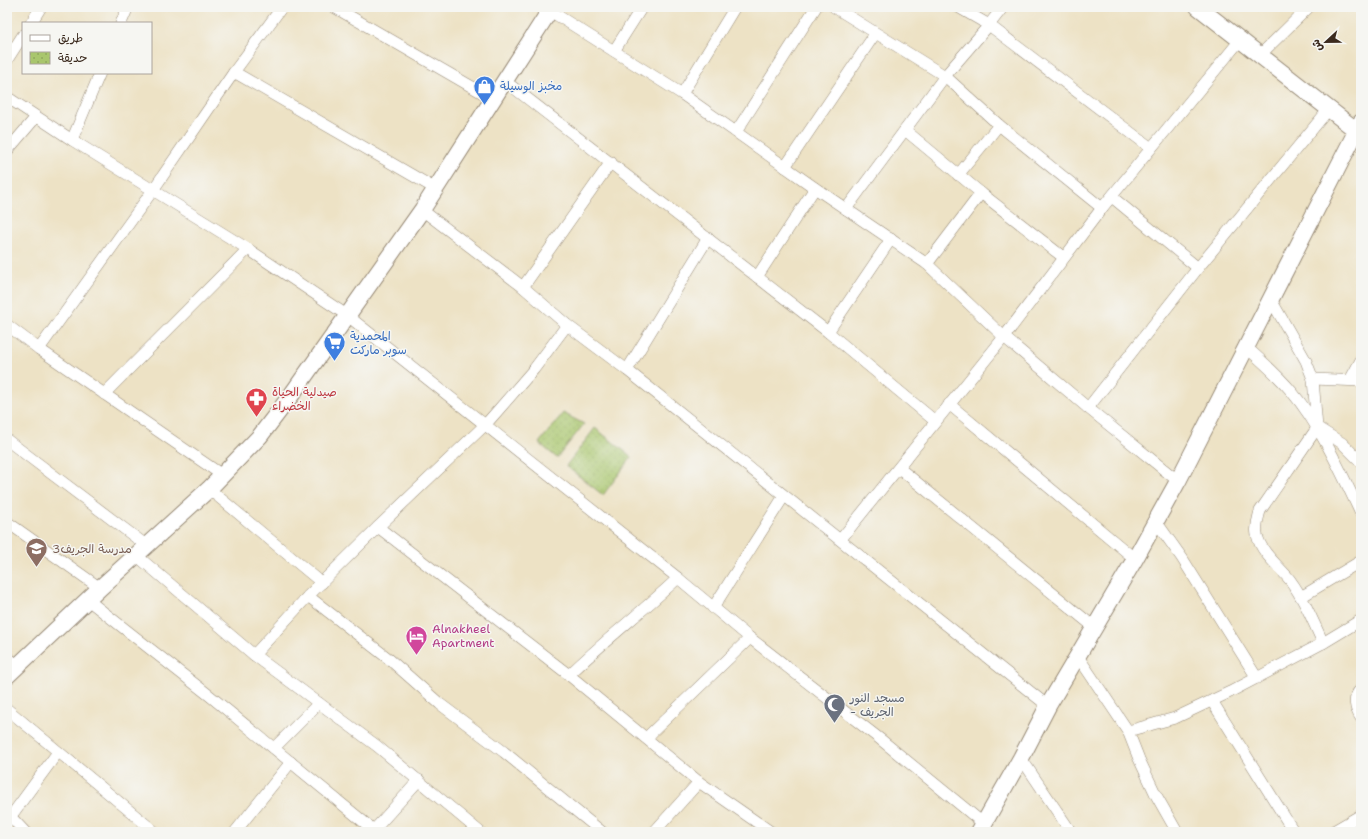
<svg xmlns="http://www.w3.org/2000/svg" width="1368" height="839" viewBox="0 0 1368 839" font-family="'Shantell Sans','Playpen Sans Arabic',sans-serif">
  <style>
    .park { fill: url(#park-dots); stroke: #727846 }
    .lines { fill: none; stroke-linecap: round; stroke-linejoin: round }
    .street-casing { stroke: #948672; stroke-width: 12 }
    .secondary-casing { stroke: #948672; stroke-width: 18 }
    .street { stroke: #fff; stroke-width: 11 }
    .secondary { stroke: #fff; stroke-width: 16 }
    .labels { text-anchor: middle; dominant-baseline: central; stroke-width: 3; stroke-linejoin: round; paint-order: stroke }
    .shop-label { font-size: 12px; fill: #366cbe; stroke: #f6f6f2; text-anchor: start }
    .health-label { font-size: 12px; fill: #be3a42; stroke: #f6f6f2; text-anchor: start }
    .education-label { font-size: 12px; fill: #785e54; stroke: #f6f6f2; text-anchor: start }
    .hotel-label { font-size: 12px; fill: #b23c85; stroke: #f6f6f2; text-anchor: start }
    .worship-label { font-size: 12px; fill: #5b616d; stroke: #f6f6f2; text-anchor: start }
  </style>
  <defs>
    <pattern id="park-dots" width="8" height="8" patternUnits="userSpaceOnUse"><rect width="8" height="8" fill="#a9c66d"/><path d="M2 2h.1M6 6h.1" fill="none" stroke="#92aa5e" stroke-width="1.8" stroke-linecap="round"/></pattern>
  </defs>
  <rect width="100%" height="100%" fill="#f6f6f2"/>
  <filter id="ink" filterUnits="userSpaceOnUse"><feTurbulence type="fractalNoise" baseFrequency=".025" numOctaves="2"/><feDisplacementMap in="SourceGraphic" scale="8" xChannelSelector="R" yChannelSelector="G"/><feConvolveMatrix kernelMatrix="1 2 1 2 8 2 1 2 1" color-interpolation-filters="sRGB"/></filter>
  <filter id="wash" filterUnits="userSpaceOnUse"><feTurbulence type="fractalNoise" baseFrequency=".012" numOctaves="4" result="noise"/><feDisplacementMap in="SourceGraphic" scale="16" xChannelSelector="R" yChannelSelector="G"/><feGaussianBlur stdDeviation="0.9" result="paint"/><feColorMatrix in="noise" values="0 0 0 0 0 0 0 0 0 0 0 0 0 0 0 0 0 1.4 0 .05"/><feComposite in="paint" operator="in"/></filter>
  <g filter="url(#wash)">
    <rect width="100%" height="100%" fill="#ede2c5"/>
    <!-- park -->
    <g class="park">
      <polygon points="563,413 584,424 557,458 539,443"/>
      <polygon points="595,428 632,457 603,495 566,466"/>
    </g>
  </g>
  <g filter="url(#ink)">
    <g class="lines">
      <defs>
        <g id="street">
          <polyline points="334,7 493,99"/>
          <polyline points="544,7 682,94 815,188 927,264 1004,337 1088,408 1178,481"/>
          <polyline points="834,7 945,76 999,125 1102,208"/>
          <polyline points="958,7 989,25 1151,148"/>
          <polyline points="31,23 41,7"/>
          <polyline points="121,23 128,7"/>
          <polyline points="614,51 642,7"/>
          <polyline points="1260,55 1309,7"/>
          <polyline points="7,60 23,35"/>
          <polyline points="234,72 436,189"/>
          <polyline points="505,81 828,332 935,421"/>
          <polyline points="682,94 735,7"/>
          <polyline points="7,97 72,140 248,249 348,316 678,578 750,638 880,739 984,824"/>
          <polyline points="905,130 981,193 1063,257"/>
          <polyline points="736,132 816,7"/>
          <polyline points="72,140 100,73"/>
          <polyline points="7,151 36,117"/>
          <polyline points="785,167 875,34"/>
          <polyline points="958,175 999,125"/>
          <polyline points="1112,197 1198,268"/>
          <polyline points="846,209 945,76 989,25 1003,7"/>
          <polyline points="422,210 523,287 567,325 627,370 1048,706"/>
          <polyline points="927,264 981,193"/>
          <polyline points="757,277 815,188"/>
          <polyline points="523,287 611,162"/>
          <path d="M1270 298 1306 361 1313 379 1317 428 1260 511C1258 519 1255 526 1257 535 1261 553 1279 566 1290 580 1304 599 1313 621 1323 643"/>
          <polyline points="7,325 39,349 222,475"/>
          <polyline points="828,332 891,239"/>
          <path d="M1246 347C1262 361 1278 375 1292 392 1320 425 1342 474 1361 514"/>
          <polyline points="39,349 153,190 234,72 282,7"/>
          <polyline points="627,370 708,238"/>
          <polyline points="1313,379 1361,381"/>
          <polyline points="1350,380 1361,360"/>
          <polyline points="104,394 248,249"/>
          <polyline points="949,404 1135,559"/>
          <polyline points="1088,408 1198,268 1329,109"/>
          <polyline points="1318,428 1342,443 1361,462"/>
          <polyline points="7,440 147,546"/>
          <polyline points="899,468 1094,627"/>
          <polyline points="209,489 322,583"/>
          <polyline points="1155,520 1182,558 1257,678"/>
          <polyline points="7,522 100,588"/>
          <polyline points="378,527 569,675 699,782 771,832"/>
          <polyline points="841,539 1004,337 1102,208 1241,39"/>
          <polyline points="136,555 254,655 377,746 480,832"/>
          <polyline points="308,596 389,659 440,704 504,752 602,832"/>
          <polyline points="1301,597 1361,561"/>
          <polyline points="88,600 210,696 376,832"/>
          <polyline points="713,608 784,496"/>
          <polyline points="254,655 308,596 378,527 486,424 534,369 567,325"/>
          <polyline points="1077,655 1128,731 1139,759 1156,795 1177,832"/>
          <polyline points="7,657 18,666"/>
          <path d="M569 675C604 641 643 611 678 578"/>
          <path d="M1361 689C1352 697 1355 709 1361 718"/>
          <polyline points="1212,701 1294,832"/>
          <polyline points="7,709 155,832"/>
          <polyline points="1128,731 1175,718 1230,692 1323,643 1361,620"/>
          <polyline points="646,738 750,638"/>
          <polyline points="274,748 319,703"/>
          <polyline points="1021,758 1071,832"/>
          <polyline points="7,813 25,832"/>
          <polyline points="11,816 58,752"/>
          <polyline points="374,830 419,780"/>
          <polyline points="235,832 291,762"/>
          <polyline points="654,832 699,782"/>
          <polyline points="1332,832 1361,815"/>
        </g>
        <g id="secondary">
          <polyline points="1198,7 1361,134"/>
          <polyline points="7,676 100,588 209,489 260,436 292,394 422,210 552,7"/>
          <polyline points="979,832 1021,758 1048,706 1135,559 1178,481 1361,122"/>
        </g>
      </defs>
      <!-- street casing -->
      <use href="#street" class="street-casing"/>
      <!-- secondary casing -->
      <use href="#secondary" class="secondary-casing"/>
      <!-- street -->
      <use href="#street" class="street"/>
      <!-- secondary -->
      <use href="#secondary" class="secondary"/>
    </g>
  </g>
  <!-- icons -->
  <defs>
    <symbol id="shop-pin" viewBox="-11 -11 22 30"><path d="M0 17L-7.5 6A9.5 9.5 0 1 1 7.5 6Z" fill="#3f7fe0" stroke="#f6f6f2"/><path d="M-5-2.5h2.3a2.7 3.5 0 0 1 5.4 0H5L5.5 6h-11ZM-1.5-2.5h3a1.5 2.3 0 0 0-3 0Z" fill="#fff"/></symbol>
    <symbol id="supermarket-pin" viewBox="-11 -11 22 30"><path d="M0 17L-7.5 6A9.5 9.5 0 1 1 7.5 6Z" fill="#3f7fe0" stroke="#f6f6f2"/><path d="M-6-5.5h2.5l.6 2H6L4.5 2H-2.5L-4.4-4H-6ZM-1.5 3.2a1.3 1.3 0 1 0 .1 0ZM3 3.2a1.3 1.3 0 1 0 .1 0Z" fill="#fff"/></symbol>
    <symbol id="pharmacy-pin" viewBox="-11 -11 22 30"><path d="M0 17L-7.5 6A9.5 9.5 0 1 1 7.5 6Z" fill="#e0444e" stroke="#f6f6f2"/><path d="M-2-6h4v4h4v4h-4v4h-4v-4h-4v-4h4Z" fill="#fff"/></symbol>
    <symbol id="school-pin" viewBox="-11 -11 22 30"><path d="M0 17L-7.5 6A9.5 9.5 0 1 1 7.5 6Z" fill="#8d6e63" stroke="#f6f6f2"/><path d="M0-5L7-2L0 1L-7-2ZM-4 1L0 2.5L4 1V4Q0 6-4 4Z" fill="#fff"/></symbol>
    <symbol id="hotel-pin" viewBox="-11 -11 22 30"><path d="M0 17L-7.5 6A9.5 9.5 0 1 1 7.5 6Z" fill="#d1479c" stroke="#f6f6f2"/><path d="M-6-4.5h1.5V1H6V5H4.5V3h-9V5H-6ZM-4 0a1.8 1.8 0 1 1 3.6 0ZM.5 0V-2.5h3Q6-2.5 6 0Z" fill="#fff"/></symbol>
    <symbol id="mosque-pin" viewBox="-11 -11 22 30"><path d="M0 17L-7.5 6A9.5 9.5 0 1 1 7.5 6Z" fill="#6b7280" stroke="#f6f6f2"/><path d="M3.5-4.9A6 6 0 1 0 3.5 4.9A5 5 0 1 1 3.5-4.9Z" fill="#fff"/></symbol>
  </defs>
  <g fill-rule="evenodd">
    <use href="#shop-pin" x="472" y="74" width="25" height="34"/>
    <use href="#supermarket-pin" x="322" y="330" width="25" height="34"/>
    <use href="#pharmacy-pin" x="244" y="386" width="25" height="34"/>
    <use href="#school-pin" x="24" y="536" width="25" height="34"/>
    <use href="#hotel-pin" x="404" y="624" width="25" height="34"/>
    <use href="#mosque-pin" x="822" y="692" width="25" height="34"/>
  </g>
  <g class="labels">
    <!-- shop labels -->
    <g class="shop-label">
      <text x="500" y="86">مخبز الوسيلة</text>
      <text x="350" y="336">المحمدية<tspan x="350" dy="14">سوبر ماركت</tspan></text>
    </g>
    <!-- health labels -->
    <g class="health-label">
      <text x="272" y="392">صيدلية الحياة<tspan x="272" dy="14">الخضراء</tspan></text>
    </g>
    <!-- education labels -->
    <g class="education-label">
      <text x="52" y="549">مدرسة الجريف3</text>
    </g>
    <!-- hotel labels -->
    <g class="hotel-label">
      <text x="432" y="629">Alnakheel<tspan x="432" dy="14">Apartment</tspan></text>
    </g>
    <!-- worship labels -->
    <g class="worship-label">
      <text x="850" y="698">مسجد النور<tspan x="850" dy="14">- الجريف</tspan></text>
    </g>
  </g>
  <!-- margin -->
  <rect width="1368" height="839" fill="none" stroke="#f6f6f2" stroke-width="24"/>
  <!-- legend -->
  <rect x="22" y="22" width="130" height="52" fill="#f6f6f2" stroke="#aba49d"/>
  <rect x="30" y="35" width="20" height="6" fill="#ffffff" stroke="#aba49d"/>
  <text x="58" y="42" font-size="12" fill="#3b2a1e">طريق</text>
  <rect x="30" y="52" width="20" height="12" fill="url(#park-dots)" stroke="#aba49d"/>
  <text x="58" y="62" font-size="12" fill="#3b2a1e">حديقة</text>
  <!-- north arrow -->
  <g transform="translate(1326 42) rotate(248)" stroke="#f6f6f2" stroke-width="3" paint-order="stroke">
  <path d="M0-3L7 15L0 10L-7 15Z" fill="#3b2a1e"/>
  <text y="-6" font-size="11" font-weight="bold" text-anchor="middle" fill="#3b2a1e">ش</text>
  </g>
</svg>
